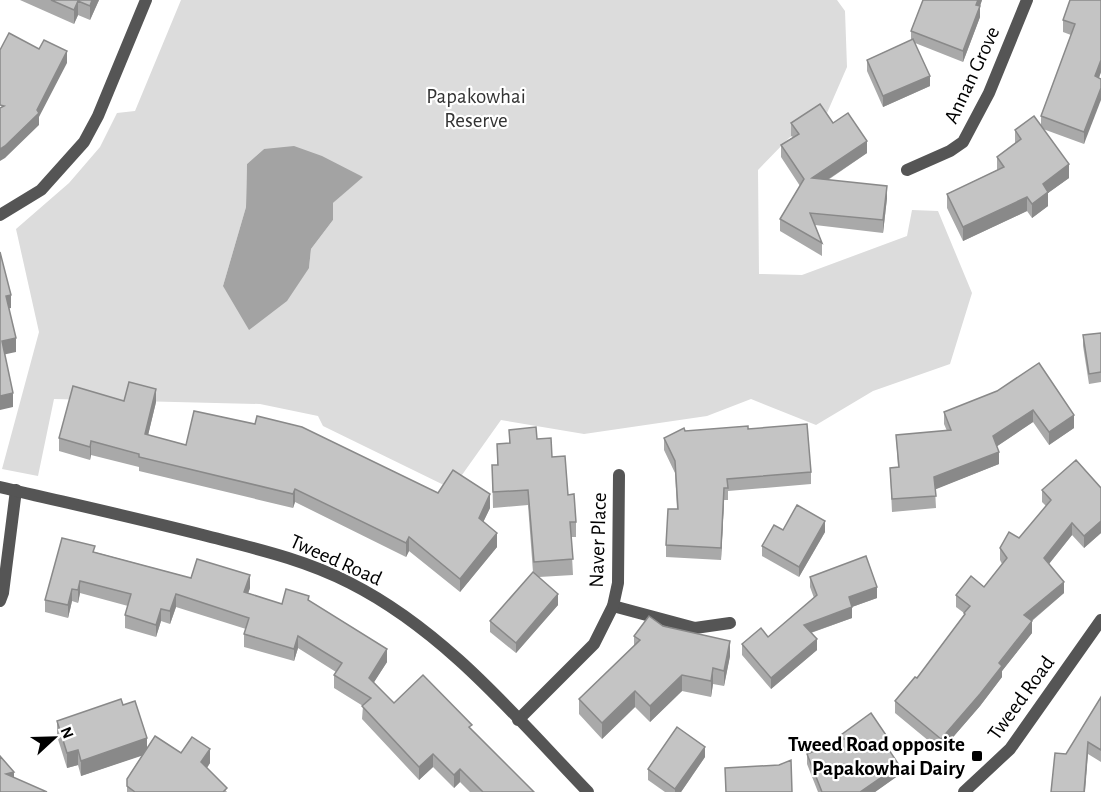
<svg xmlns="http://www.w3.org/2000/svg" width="1101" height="792" viewBox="0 0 1101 792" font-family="'Alegreya Sans',sans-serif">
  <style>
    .green { fill: #dcdcdc; fill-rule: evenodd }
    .water { fill: #a3a3a3 }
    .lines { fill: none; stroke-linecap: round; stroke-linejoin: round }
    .minor { stroke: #555; stroke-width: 12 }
    .tertiary { stroke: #555; stroke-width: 12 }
    .wall { fill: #a9a9a9 }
    .shaded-wall { fill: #898989 }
    .building { fill: #c4c4c4; stroke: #898989; stroke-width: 1.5 }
    .poi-dot { fill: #000; stroke: #fff; stroke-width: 2 }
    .labels { text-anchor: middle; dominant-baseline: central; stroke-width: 4.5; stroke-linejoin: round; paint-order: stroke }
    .street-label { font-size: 21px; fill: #000; stroke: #fff }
    .park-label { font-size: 21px; fill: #333; stroke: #fff }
    .poi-label { font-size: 21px; font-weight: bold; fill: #000; stroke: #fff; text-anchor: end }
  </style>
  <rect width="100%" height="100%" fill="#fff"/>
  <!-- green -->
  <path class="green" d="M181 0H837L845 11 847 67 827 113 789 138 758 170 759 274 802 275 907 236 912 210 938 211 972 293 950 364 873 391 816 425 751 399 707 416 584 434 501 420 452 489 323 426 318 416 260 404 54 399 38 476 2 469 39 332 16 229 69 183 100 147 117 113 135 111ZM264 149 362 177 333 203V220L311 249 309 268 223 286 246 207 247 164Z"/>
  <!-- water -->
  <polygon class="water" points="294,146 322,156 363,177 333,203 333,220 311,249 309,268 287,301 249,330 223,286 246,207 247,164 264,149"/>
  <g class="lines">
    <!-- minor -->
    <g class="minor">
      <polyline points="907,170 950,151 963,142 989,93 1027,0"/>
      <polyline points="0,215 41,190 84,142 98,116 146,0"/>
      <polyline points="0,601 3,593 16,490"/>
      <polyline points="613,606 695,628 730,623"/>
      <polyline points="518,720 594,644 613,606 618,583 619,475"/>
    </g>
    <!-- tertiary -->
    <g class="tertiary">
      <path d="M0 487C68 503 136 518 203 535 253 548 304 559 350 583 445 631 516 717 588 792"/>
      <polyline points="964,792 1010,749 1101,620"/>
    </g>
  </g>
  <!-- wall -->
  <g class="wall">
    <polygon points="20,0 99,0 90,20 78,15 74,24"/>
    <polygon points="923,0 982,0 980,6 980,17 963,62 915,43 930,86 883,107 867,71 867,60 911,40 911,31"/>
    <polygon points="1070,0 1101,72 1099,78 1084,144 1043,129 1069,178 1048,193 1048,206 1032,218 1027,211 963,241 947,208 947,194 997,170 997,157 1015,143 1015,130 1041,126 1041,116 1071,35 1063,32 1063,20"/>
    <polygon points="791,123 833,123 867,153 828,180 887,198 883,233 815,225 822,243 822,256 780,231 780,219 800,186 781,157 781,145 793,137 791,136"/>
    <polygon points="1101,333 1101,382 1089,384 1083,346 1083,335"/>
    <polygon points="997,391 1074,428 1049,445 1033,422 997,446 999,464 935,489 936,508 892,512 890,468 898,467 896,435 947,431 944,424 944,412"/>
    <polygon points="124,401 156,402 148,435 186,445 438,493 490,508 483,522 497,547 460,592 409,551 406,557 295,502 293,508 139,471 139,467 91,455 90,460 59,451 59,438"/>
    <polygon points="509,430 537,439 552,457 568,495 576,522 576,537 571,537 573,575 539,577 558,605 516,653 490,632 490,621 533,572 528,505 493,508 492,465 497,465 497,444 509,443"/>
    <polygon points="685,431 811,472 811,484 728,491 728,500 724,500 721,560 666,557 666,545 677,509 675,473 664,450 664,438"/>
    <polygon points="1101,488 1101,533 1084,548 1072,535 1049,564 1064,593 1032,621 1032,633 1002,671 1002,677 980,706 941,751 895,713 895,701 917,678 964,616 964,613 956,607 956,595 984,587 1002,564 1000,560 1000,548 1019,538 1046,506 1042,502 1042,490"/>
    <polygon points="783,530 825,532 799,577 762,556 762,546"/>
    <polygon points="95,552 191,578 250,588 248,593 282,604 309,601 387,662 374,682 394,703 472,730 534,792 470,792 460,782 454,788 433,767 419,780 362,719 363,706 334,688 334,675 336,672 298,648 294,661 244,647 244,634 246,629 176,607 170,624 161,621 156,637 125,628 125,615 128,606 80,593 78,603 72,601 68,618 45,612 45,600"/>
    <polygon points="810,577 877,598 852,607 852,618 811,633 817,650 771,689 742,655 742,644 768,637 814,598 810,587"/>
    <polygon points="663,626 730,656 724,686 713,684 711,697 682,691 650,722 635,707 602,739 579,714 579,699 634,646 634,636"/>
    <polygon points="1101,697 1101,762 1088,754 1066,754"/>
    <polygon points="123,705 147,748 181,753 210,763 207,768 227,792 127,792 127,779 142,755 81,776 78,765 67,768 57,736 57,721"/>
    <polygon points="841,735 888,748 899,775 875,792 818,792 807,764 807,754 841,740"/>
    <polygon points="705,757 681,792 665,792 648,780 648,769"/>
  </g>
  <!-- shaded-wall -->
  <g class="shaded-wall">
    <polygon points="92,0 99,0 90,20 90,6"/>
    <polygon points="978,0 982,0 978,12 980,6 980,17 963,62 963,51"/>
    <polygon points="78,1 78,15 74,24 74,10"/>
    <polygon points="67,51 67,63 39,117 39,125 5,158 0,161 0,149 37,110"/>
    <polygon points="1101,60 1101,72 1095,88 1095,76"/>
    <polygon points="930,76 930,86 883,107 883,96"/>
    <polygon points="1101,88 1101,100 1084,144 1084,132"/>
    <polygon points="867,141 867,153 812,190 812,178"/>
    <polygon points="1069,164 1069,178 1048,193 1048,206 1032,218 1032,204 1043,184"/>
    <polygon points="887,186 887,198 883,233 883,220"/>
    <polygon points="1027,197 1027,211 963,241 963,227"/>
    <polygon points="11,295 11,308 6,309 6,296"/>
    <polygon points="16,338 16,352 2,355 2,341"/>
    <polygon points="156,389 156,402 145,448 145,434"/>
    <polygon points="13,393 13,407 0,410 0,396"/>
    <polygon points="1033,410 1033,422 993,449 993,436"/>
    <polygon points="1074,415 1074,428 1049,445 1049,432"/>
    <polygon points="91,441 91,455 90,460 90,447"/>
    <polygon points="999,452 999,464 934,490 934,477"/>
    <polygon points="724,488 724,500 721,560 721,548"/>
    <polygon points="295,489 295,502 293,508 293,494"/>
    <polygon points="490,494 490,508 479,531 479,518"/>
    <polygon points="825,521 825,532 799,577 799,567"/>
    <polygon points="1101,521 1101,533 1084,548 1084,536"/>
    <polygon points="1072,523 1072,535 1044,570 1044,558"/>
    <polygon points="497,533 497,547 460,592 460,579"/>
    <polygon points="409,537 409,551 406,557 406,543"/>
    <polygon points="250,575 250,588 244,605 244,592"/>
    <polygon points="80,581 80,593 78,603 78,590"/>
    <polygon points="1064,582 1064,593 1024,627 1024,615"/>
    <polygon points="877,587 877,598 849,608 849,597"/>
    <polygon points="72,589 72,601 68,618 68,605"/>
    <polygon points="176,594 176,607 170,624 170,611"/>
    <polygon points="558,594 558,605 516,653 516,643"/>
    <polygon points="852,607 852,618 804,635 804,625"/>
    <polygon points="161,609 161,621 156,637 156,625"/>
    <polygon points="1032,621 1032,633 1002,671 1002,677 980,706 941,751 941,739"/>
    <polygon points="298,636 298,648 294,661 294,649"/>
    <polygon points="817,639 817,650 771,689 771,678"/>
    <polygon points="730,641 730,656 724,686 724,671"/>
    <polygon points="387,649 387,662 369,690 369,678"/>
    <polygon points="713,668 713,684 711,697 711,681"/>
    <polygon points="682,675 682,691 650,722 650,706"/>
    <polygon points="635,691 635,707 602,739 602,723"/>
    <polygon points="147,738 147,754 81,776 81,761"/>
    <polygon points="888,738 888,748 883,752 883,741"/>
    <polygon points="1088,742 1088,754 1085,792 1084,792"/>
    <polygon points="705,747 705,757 681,792 675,792 675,789"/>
    <polygon points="210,749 210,763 201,776 201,762"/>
    <polygon points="78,750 78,765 67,768 67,753"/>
    <polygon points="433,754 433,767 419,780 419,767"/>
    <polygon points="899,765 899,775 875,792 860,792"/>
    <polygon points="460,769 460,782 454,788 454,775"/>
    <polygon points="14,772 14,785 6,774"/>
  </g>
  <!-- building -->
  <g class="building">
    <polygon points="51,0 92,0 90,6 78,1 74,10"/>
    <polygon points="923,0 978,0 976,5 980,6 963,51 911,31"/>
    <polygon points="1070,0 1101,0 1101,60 1095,76 1101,79 1101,88 1084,132 1041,116 1075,24 1063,20"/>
    <polygon points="9,33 39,49 44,40 67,51 37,110 39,113 5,146 0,149 0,108 4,106 0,105 0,50"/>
    <polygon points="913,39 930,76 883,96 867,60"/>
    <polygon points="820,104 833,123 848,113 867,141 812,178 887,186 883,220 810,213 822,243 780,219 804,179 781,145 799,134 791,123"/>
    <polygon points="1034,116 1069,164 1043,184 1048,192 1032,204 1027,197 963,227 947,194 1004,167 997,157 1021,139 1015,130"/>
    <polygon points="0,252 11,295 6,296 16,338 2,341 13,393 0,396"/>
    <polygon points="1101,333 1101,372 1089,374 1083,335"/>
    <polygon points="1039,363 1074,415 1049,432 1033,410 993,436 999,452 934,477 936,496 892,499 890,468 899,467 896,435 951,430 944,412 997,391"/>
    <polygon points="129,382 156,389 145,434 186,445 194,411 255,424 257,416 302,427 438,493 453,470 490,494 479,518 497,533 460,579 409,537 406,543 295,489 293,494 139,457 139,454 91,441 90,447 59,438 73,386 124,401"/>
    <polygon points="807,424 811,472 727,479 728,488 724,488 721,548 666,545 668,509 678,509 675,461 664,438 684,428 685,431 748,426 748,429"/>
    <polygon points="536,427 537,439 551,438 552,457 565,456 568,495 574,494 576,522 570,522 573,559 534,562 528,490 493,492 492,465 498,465 497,444 510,443 509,430"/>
    <polygon points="1076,460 1101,488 1101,521 1084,536 1072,523 1044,558 1064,582 1024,615 1032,621 999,663 1002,666 980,694 941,739 895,701 915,677 917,678 965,614 964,613 970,606 956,595 971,576 984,587 1007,558 1000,548 1009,532 1019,538 1051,500 1042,490"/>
    <polygon points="797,505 825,521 799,567 762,546 774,525 783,530"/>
    <polygon points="62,538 95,546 93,552 191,578 197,559 250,575 244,592 282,604 286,589 309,596 308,600 387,649 369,678 394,703 423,675 472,725 469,727 534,792 483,792 460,769 454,775 433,754 419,767 362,706 371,698 334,675 342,663 298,636 294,649 244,634 249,618 176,594 170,611 161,609 156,625 125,615 131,594 80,581 78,590 72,589 68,605 45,600"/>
    <polygon points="866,556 877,587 849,597 852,607 804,625 817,639 771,678 742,644 761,628 768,637 817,595 810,577"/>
    <polygon points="533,572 558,594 516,643 490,621"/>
    <polygon points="649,616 663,626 730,641 724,671 713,668 711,681 682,675 650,706 635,691 602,723 579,699 640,640 634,636"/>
    <polygon points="1101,697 1101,750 1088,742 1084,792 1051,792 1055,753 1066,754"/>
    <polygon points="121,699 123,705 135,701 147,738 81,761 78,750 67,753 57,721"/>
    <polygon points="871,713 888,738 883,741 899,765 860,792 822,792 807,754 844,739 841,735"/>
    <polygon points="677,727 705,747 675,789 648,769"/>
    <polygon points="155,736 181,753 192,737 210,749 201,762 227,788 223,792 135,792 127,786 127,779"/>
    <polygon points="0,756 14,772 6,774 47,792 0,792"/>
    <polygon points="791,760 792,792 726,792 725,768 779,765"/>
  </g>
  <!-- markers -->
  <rect class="poi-dot" x="971" y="750" width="12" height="12" rx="3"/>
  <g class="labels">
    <!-- street labels -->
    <g class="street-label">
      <text transform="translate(972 75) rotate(-65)">Annan Grove</text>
      <text transform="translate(598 540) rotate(-88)">Naver Place</text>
      <text transform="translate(336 560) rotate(24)">Tweed Road</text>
      <text transform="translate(1021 698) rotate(-54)">Tweed Road</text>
    </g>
    <!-- park labels -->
    <g class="park-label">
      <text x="476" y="96">Papakowhai<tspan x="476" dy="24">Reserve</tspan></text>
    </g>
    <!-- poi labels -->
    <g class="poi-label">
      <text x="965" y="744">Tweed Road opposite<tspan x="965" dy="24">Papakowhai Dairy</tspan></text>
    </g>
  </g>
  <!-- north arrow -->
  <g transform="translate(54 738) rotate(68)" stroke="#ffffff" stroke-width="4.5" paint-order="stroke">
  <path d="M0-4.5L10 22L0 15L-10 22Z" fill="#000000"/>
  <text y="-9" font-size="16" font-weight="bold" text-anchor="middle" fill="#000000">N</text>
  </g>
</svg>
